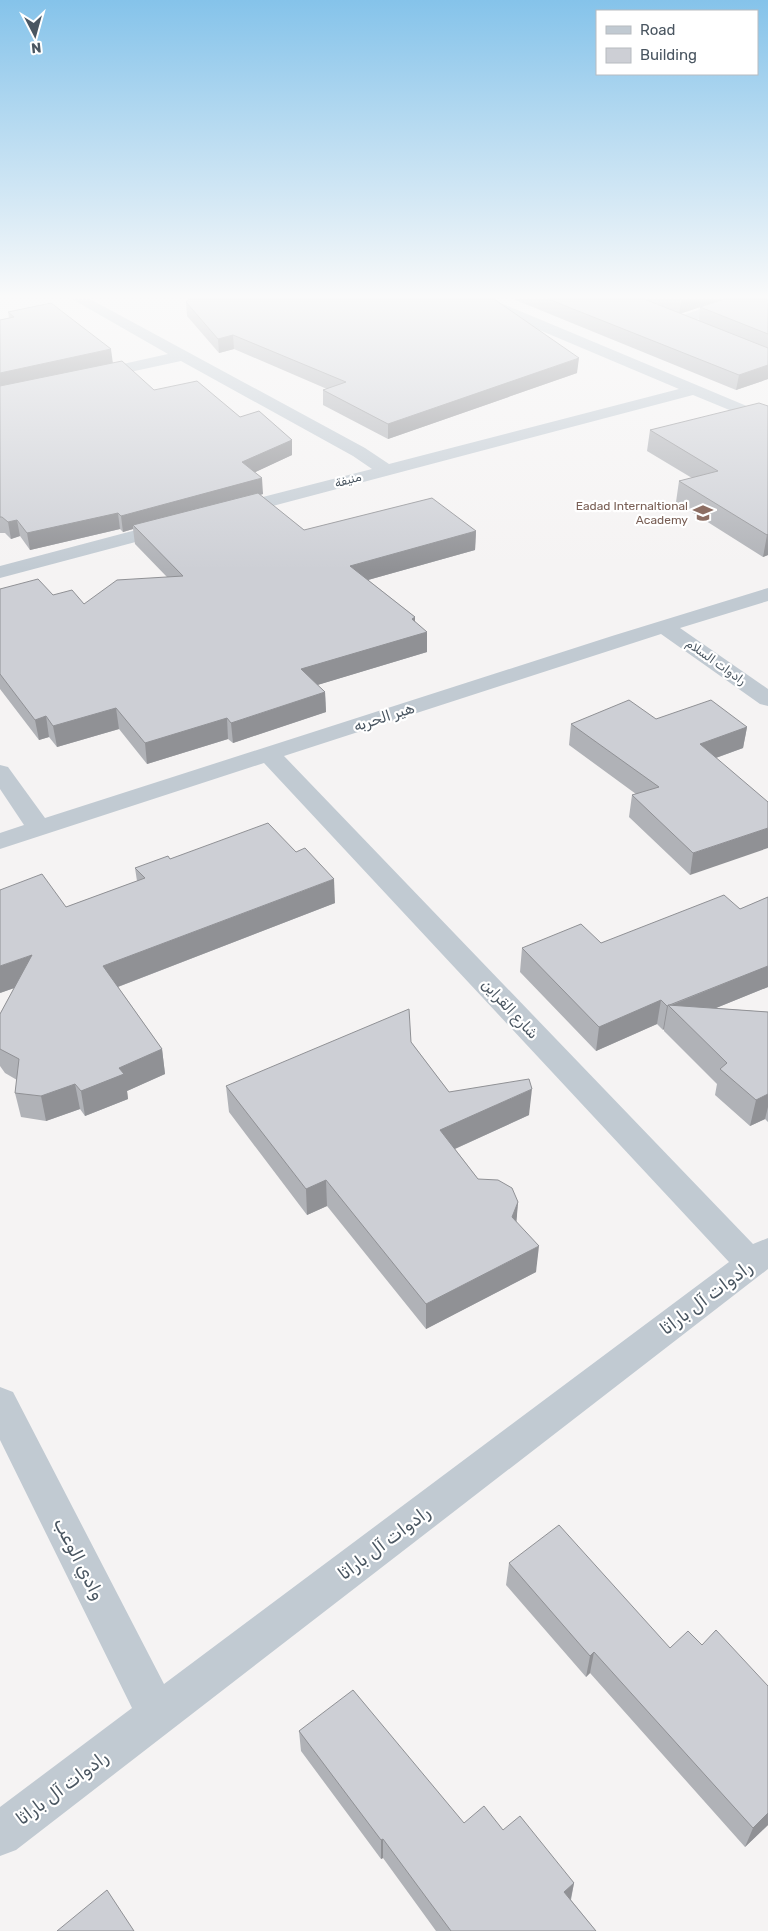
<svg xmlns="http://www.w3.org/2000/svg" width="768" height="1931" viewBox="0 0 768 1931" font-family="Rubik,Cairo,sans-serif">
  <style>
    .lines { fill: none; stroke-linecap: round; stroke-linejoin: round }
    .minor { fill: #c1cad2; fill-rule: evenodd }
    .wall { fill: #b0b2b7 }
    .shaded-wall { fill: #909195 }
    .building { fill: #cdcfd5; stroke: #909195 }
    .labels { text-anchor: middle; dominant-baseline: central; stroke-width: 4.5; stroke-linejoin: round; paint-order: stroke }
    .far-street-label { font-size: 12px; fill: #4a5661; stroke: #fff }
    .far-education-label { font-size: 12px; fill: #785e54; stroke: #fff; text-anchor: end }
    .street-label { font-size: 15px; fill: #4a5661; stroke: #fff }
    .near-street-label { font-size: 18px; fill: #4a5661; stroke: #fff }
  </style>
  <rect width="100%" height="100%" fill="#f5f3f3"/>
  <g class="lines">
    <!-- minor -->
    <g class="minor">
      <polygon points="72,299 90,299 365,448 389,464 679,389 473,302 471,299 491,299 768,415 768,426 693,395 231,517 224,515 222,511 224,507 372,469 353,456 181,361 93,380 87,378 85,375 87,372 168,354"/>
      <polygon points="731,299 754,299 752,302 684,324 674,324 672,321 674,318"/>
      <polygon points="170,521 177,523 179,527 177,531 0,578 0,566"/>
      <polygon points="768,588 768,601 680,628 768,689 768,706 760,704 661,634 284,756 753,1244 768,1238 768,1269 16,1850 0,1856 0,1807 132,1708 0,1440 0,1387 13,1392 164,1684 729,1262 264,763 0,849 0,833 24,825 0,789 0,765 8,767 45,818 612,636"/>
    </g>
  </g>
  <!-- wall -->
  <g class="wall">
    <polygon points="513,299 724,299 680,314 699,321 700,307 768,299 768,379 736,390"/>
    <polygon points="186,302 577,373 388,439 323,405 323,390 327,389 234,349 219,353 187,316"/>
    <polygon points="8,312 112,363 154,390 240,417 292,440 292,455 255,472 263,494 260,495 304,530 476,531 475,550 368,580 415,617 415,621 427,652 317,685 325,692 326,712 233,743 228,739 147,764 119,729 57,747 49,737 39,740 0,689 0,589 53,595 84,604 167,577 135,544 133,529 123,532 120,529 30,550 20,536 11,539 5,533 0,533 0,320 9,318"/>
    <polygon points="768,406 768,555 763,557 676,502 679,481 692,478 647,451 650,430"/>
    <polygon points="656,719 747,727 743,748 716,758 690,875 629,817 632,795 636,794 569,745 571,724"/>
    <polygon points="170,859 335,903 118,987 162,1049 165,1074 127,1091 128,1099 85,1116 80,1109 46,1121 21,1117 15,1093 17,1080 5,1073 0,1066 0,1014 14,988 0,993 66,907 137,881 135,868"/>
    <polygon points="768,897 768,987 716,1008 768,1012 768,1122 765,1119 750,1126 715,1095 717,1084 664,1031 664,1029 663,1030 657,1024 596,1051 520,972 522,948 601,943 740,909"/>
    <polygon points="411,1042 449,1092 529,1115 455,1149 478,1179 518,1202 516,1221 536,1272 426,1329 327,1206 307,1215 229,1112 226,1086"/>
    <polygon points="509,1563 768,1825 745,1847 590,1673 586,1677 506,1585"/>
    <polygon points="299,1731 464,1823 503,1830 574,1883 571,1900 596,1931 436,1931 383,1858 381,1859 301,1751"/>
  </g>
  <!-- shaded-wall -->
  <g class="shaded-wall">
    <polygon points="683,299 724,299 679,314 681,300"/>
    <polygon points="233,335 234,349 219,353 218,339"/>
    <polygon points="111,349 113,364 0,388 0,373"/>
    <polygon points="579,358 577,373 388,439 388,424"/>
    <polygon points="768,365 768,379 736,390 739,375"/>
    <polygon points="292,440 292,455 243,478 242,462"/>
    <polygon points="262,478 263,494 136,529 133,525 133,529 123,532 121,516"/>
    <polygon points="118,513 120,529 30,550 27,533"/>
    <polygon points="17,520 20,536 11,539 8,522"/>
    <polygon points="476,531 475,550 350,585 350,566"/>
    <polygon points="768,534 768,555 763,557 767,535"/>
    <polygon points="415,617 415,635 427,632 427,652 301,690 301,669 412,619"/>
    <polygon points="325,692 326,712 233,743 231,723"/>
    <polygon points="116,708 119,729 57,747 53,726"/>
    <polygon points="46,716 49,737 39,740 35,720"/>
    <polygon points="227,718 228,739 147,764 145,743"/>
    <polygon points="747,727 743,748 696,765 700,744"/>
    <polygon points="768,828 768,848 690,875 693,853"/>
    <polygon points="334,879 335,903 107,991 103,966"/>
    <polygon points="32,955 37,980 0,993 0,966"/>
    <polygon points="768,966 768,987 684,1021 669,1006"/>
    <polygon points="661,1000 657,1024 596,1051 599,1027"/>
    <polygon points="667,1006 668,1006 664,1029 663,1030"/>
    <polygon points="162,1049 165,1074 127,1091 128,1099 85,1116 81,1091 119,1068"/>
    <polygon points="75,1084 80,1109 46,1121 41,1096"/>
    <polygon points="532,1089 529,1115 439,1156 440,1130"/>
    <polygon points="768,1094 768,1107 765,1119 750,1126 756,1100"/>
    <polygon points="326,1180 327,1206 307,1215 306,1189"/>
    <polygon points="518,1202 516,1228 512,1217"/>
    <polygon points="539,1246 536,1272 426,1329 426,1304"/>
    <polygon points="594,1652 590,1673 586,1677 590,1656"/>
    <polygon points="768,1813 768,1825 745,1847 753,1828"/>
    <polygon points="383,1839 383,1858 381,1859 381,1840"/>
    <polygon points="574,1883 570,1902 564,1892"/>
  </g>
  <!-- building -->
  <g class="building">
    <polygon points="189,299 494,299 579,358 388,424 323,390 346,382 233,335 218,339 186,302"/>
    <polygon points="548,299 644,299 768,348 768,365 739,375"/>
    <polygon points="725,299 768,299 768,334 700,307"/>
    <polygon points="51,303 111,349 0,373 0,320 14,317 8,312"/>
    <polygon points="122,361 154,390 197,381 240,417 259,411 292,440 242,462 262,478 121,516 118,513 27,533 17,520 8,522 2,517 0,517 0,386"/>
    <polygon points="759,403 768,406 768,534 767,535 679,481 718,471 650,430"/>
    <polygon points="258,493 304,530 432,498 476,531 350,566 415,617 412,619 427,632 301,669 325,692 231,723 227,718 145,743 116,708 53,726 46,716 35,720 0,674 0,589 38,579 53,595 72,590 84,604 117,580 183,576 133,525"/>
    <polygon points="629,700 656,719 711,700 747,727 700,744 768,802 768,828 693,853 632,795 659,787 571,724"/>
    <polygon points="268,823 296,852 305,848 334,879 103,966 162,1049 119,1068 124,1074 81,1091 75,1084 41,1096 15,1093 19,1059 0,1049 0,1014 32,955 0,966 0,890 42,874 66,907 145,878 135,868 168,856 170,859"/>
    <polygon points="724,895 740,909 768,897 768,966 667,1006 661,1000 599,1027 522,948 581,924 601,943"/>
    <polygon points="668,1005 768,1012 768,1094 756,1100 720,1069 727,1063"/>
    <polygon points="409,1009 411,1042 449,1092 529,1079 532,1089 440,1130 478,1179 498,1180 512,1188 518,1202 512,1217 539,1246 426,1304 326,1180 306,1189 226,1086"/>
    <polygon points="559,1525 670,1648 688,1631 702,1645 716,1630 768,1686 768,1813 753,1828 594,1652 590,1656 509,1563"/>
    <polygon points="353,1690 464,1823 484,1806 503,1830 520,1816 574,1883 564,1892 596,1931 451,1931 383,1839 381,1840 299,1731"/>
    <polygon points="107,1890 134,1931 57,1931"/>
  </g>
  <!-- sky -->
  <linearGradient id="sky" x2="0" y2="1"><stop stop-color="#85c3ea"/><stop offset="0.52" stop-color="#fafafa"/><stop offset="1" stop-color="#fafafa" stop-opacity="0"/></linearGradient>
  <rect width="768" height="570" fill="url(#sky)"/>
  <!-- icons -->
  <defs>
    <symbol id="school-bare" viewBox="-9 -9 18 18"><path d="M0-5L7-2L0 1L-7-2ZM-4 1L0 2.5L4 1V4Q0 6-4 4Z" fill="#8d6e63" stroke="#fff" stroke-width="2.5" paint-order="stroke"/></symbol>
  </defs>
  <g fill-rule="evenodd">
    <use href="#school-bare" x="689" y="499" width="28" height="28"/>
  </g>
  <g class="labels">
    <!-- far-street labels -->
    <g class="far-street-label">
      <text transform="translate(348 480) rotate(-15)">منيفة</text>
      <text transform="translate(716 662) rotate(35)">رادوات السلام</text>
    </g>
    <!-- far-education labels -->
    <g class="far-education-label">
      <text x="688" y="506">Eadad Internaltional<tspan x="688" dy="14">Academy</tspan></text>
    </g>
    <!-- street labels -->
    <g class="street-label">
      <text transform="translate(384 717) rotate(-18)">هير الحربه</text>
      <text transform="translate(510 1009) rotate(47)">شارع القراين</text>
    </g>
    <!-- near-street labels -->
    <g class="near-street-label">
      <text transform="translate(706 1298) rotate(-37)">رادوات آل باراثا</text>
      <text transform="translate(384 1543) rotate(-37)">رادوات آل باراثا</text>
      <text transform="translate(79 1559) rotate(63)">وادي الوعب</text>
      <text transform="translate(62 1788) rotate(-37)">رادوات آل باراثا</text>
    </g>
  </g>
  <!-- legend -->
  <rect x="596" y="10" width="162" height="65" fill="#ffffff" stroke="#b7bbc0"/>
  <rect x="606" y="26" width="25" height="8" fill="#c1cad2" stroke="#b7bbc0"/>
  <text x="640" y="35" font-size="15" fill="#4a5661">Road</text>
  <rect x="606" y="48" width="25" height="15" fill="#cdcfd5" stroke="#b7bbc0"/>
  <text x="640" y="60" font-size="15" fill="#4a5661">Building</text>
  <!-- north arrow -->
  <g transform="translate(35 35) rotate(174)" stroke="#ffffff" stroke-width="4" paint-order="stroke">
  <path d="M0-4L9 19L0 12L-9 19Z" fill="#4a5661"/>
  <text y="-8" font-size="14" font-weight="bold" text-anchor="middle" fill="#4a5661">N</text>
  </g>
</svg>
